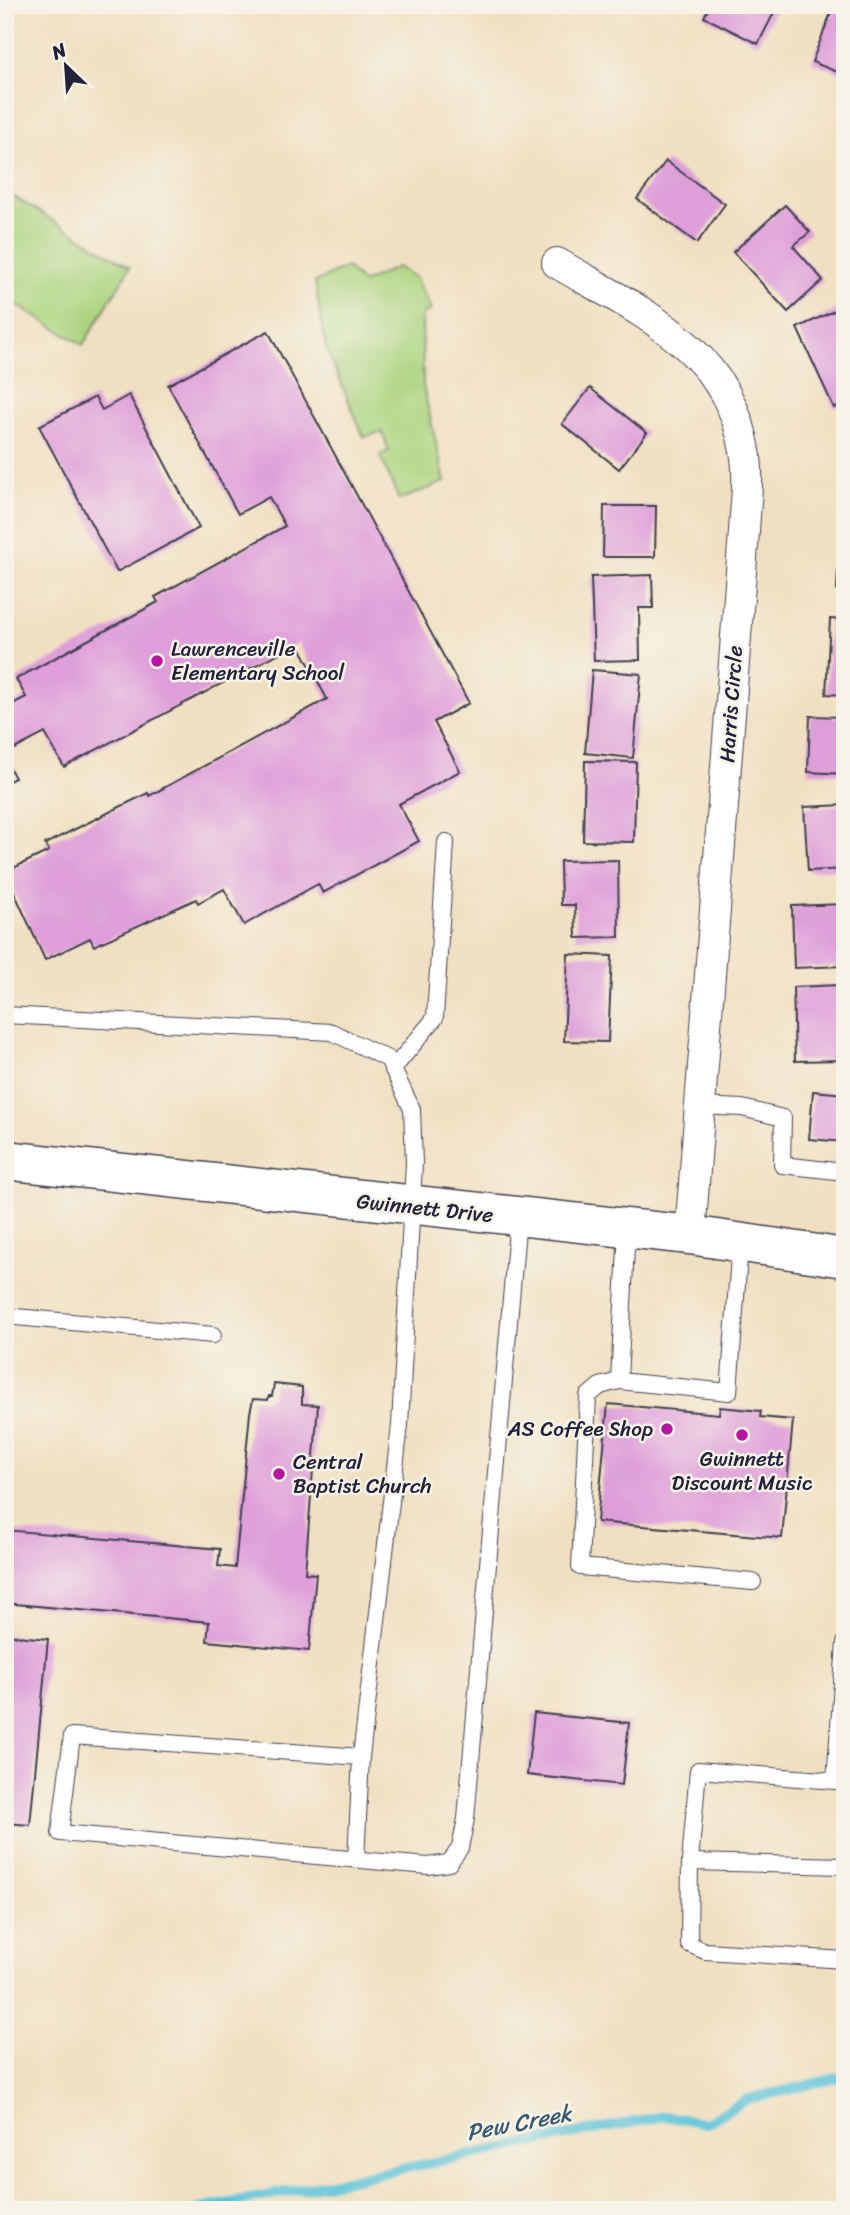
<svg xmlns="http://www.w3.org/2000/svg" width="850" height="2215" viewBox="0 0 850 2215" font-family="Sriracha,sans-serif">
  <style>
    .green { fill: #acd47f; stroke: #677b5d; stroke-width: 2 }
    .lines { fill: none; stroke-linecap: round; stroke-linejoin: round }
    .stream { stroke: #5bc3d8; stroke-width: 10 }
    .building { fill: #de9ed9 }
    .lane-casing { stroke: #413e4f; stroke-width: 18 }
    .street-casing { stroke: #413e4f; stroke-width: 32 }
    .secondary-casing { stroke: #413e4f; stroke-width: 41 }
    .lane { stroke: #fff; stroke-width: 16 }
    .street { stroke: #fff; stroke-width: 30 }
    .secondary { stroke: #fff; stroke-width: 38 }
    .poi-dot { fill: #b5179e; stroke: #f7f3e8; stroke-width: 2.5 }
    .labels { text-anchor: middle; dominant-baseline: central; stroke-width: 5; stroke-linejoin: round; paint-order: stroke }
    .poi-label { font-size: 21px; fill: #22223b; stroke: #f7f3e8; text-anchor: start }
    .street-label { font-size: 21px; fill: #22223b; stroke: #f7f3e8 }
    .water-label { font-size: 23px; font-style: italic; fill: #365a72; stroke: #f7f3e8 }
  </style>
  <rect width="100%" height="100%" fill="#f7f3e8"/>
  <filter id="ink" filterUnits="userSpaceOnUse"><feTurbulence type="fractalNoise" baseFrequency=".0143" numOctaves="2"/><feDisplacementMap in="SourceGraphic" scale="14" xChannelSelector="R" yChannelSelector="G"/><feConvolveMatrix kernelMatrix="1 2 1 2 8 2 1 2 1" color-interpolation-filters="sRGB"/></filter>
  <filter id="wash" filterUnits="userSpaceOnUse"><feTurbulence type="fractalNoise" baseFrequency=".00686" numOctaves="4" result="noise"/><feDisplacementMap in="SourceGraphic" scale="28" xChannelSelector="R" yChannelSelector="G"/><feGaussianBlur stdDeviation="1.57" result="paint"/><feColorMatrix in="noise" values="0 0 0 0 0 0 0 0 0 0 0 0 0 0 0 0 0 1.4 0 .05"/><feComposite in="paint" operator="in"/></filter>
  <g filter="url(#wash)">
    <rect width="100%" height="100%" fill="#f0e0c1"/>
    <!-- green -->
    <g class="green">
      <polygon points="11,195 130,267 83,345 5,298 5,204"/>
      <polygon points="346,267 363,283 397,267 415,277 431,310 422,314 423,386 445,482 399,500 380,455 389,451 382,432 364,437 326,348 315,282"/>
    </g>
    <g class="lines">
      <!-- stream -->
      <polyline class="stream" points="196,2210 664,2116 706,2123 746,2100 845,2076"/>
    </g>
    <g id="blocks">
      <!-- building -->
      <g class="building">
        <polygon points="710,5 778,5 758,44 704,17"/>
        <polygon points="834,5 845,5 845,75 812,62"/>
        <polygon points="666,161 725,204 697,243 637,199"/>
        <polygon points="785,205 810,232 793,246 823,280 788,312 733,252"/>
        <polygon points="838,309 845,323 845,403 834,408 797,328"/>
        <polygon points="268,331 469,703 434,722 460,771 399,804 419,841 323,893 318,884 244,925 224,889 198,903 196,899 94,946 90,938 45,960 5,872 49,851 45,844 148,793 149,796 327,699 298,643 64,767 45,733 5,754 5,708 26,697 16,679 158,602 155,597 285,526 269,497 238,514 168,385"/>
        <polygon points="590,388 647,433 619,469 562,424"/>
        <polygon points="129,395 199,528 117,572 39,426 95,397 102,410"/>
        <polygon points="604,506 656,506 655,557 603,557"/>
        <polygon points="841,509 845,509 845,591 837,590"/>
        <polygon points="652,575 653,608 639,608 640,660 594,661 591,577"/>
        <polygon points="830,619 845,620 845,695 826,694"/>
        <polygon points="592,670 641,674 633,758 585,753"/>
        <polygon points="810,716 845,717 845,774 808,772"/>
        <polygon points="5,759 15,778 5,783"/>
        <polygon points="585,761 636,762 634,842 583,841"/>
        <polygon points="845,805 845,869 808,871 804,807"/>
        <polygon points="618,860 619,937 576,938 575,905 561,905 560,861"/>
        <polygon points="845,904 845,966 794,968 792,906"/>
        <polygon points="568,954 612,956 608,1042 564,1041"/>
        <polygon points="840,985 843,1060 795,1061 793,987"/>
        <polygon points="813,1091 845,1094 845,1142 809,1139"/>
        <polygon points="274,1384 302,1387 302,1404 318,1405 305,1573 316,1574 309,1651 207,1641 209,1622 5,1603 5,1530 220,1549 218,1566 235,1568 250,1413 253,1399 268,1400 269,1396 272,1396"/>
        <polygon points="608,1404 719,1414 720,1407 761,1411 760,1417 793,1420 782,1538 597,1522"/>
        <polygon points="5,1635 48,1639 30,1825 5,1823"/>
        <polygon points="534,1713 629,1723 622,1785 527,1775"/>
      </g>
    </g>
  </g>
  <g filter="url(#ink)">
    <use href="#blocks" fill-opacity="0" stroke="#413e4f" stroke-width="2"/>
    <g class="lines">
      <defs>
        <g id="lane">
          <polyline points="5,1015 332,1032 388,1059 412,1109 414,1163 400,1425 361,1757 356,1860"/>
          <polyline points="393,1069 435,1018 446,842"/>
          <polyline points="700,1106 742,1108 783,1118 782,1165 845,1172"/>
          <polyline points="627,1228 619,1381 729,1392 740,1243"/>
          <polyline points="5,1316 213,1335"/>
          <polyline points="619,1381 600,1386 588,1396 580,1567 753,1582"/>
          <polyline points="845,1643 835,1781 698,1770 690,1862 689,1944 705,1951 845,1960"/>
          <polyline points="361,1757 72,1736 60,1833 428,1866 449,1863 460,1848 466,1819 518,1218"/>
          <polyline points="690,1862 845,1866"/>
        </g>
        <path id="street" d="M557 263C638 311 728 347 745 451 750 477 745 506 744 532L690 1235"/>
        <polyline id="secondary" points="5,1160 690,1235 845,1258"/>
      </defs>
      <!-- lane casing -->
      <use href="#lane" class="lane-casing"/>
      <!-- street casing -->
      <use href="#street" class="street-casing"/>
      <!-- secondary casing -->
      <use href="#secondary" class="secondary-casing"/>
      <!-- lane -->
      <use href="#lane" class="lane"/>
      <!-- street -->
      <use href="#street" class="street"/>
      <!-- secondary -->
      <use href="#secondary" class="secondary"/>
    </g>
  </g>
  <!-- markers -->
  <g class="poi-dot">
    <circle cx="157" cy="661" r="7"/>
    <circle cx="667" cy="1429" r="7"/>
    <circle cx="742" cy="1435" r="7"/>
    <circle cx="279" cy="1474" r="7"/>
  </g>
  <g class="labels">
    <!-- poi labels -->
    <g class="poi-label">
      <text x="171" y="649">Lawrenceville<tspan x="171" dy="24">Elementary School</tspan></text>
      <text x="653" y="1429" text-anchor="end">AS Coffee Shop</text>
      <text x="742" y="1459" text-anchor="middle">Gwinnett<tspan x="742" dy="24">Discount Music</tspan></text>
      <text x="293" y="1462">Central<tspan x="293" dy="24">Baptist Church</tspan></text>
    </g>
    <!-- street labels -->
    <g class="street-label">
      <text transform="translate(731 704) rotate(-86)">Harris Circle</text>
      <text transform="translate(425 1208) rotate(6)">Gwinnett Drive</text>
    </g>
    <!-- water labels -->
    <g class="water-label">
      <text transform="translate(519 2123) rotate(-11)">Pew Creek</text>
    </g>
  </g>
  <!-- margin -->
  <rect width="850" height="2215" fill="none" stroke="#f7f3e8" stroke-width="28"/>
  <!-- north arrow -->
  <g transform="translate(66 66) rotate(335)" stroke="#f7f3e8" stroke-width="5" paint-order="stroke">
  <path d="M0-5L12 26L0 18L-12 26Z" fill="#22223b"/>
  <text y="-10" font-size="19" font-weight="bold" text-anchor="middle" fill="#22223b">N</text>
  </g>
</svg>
